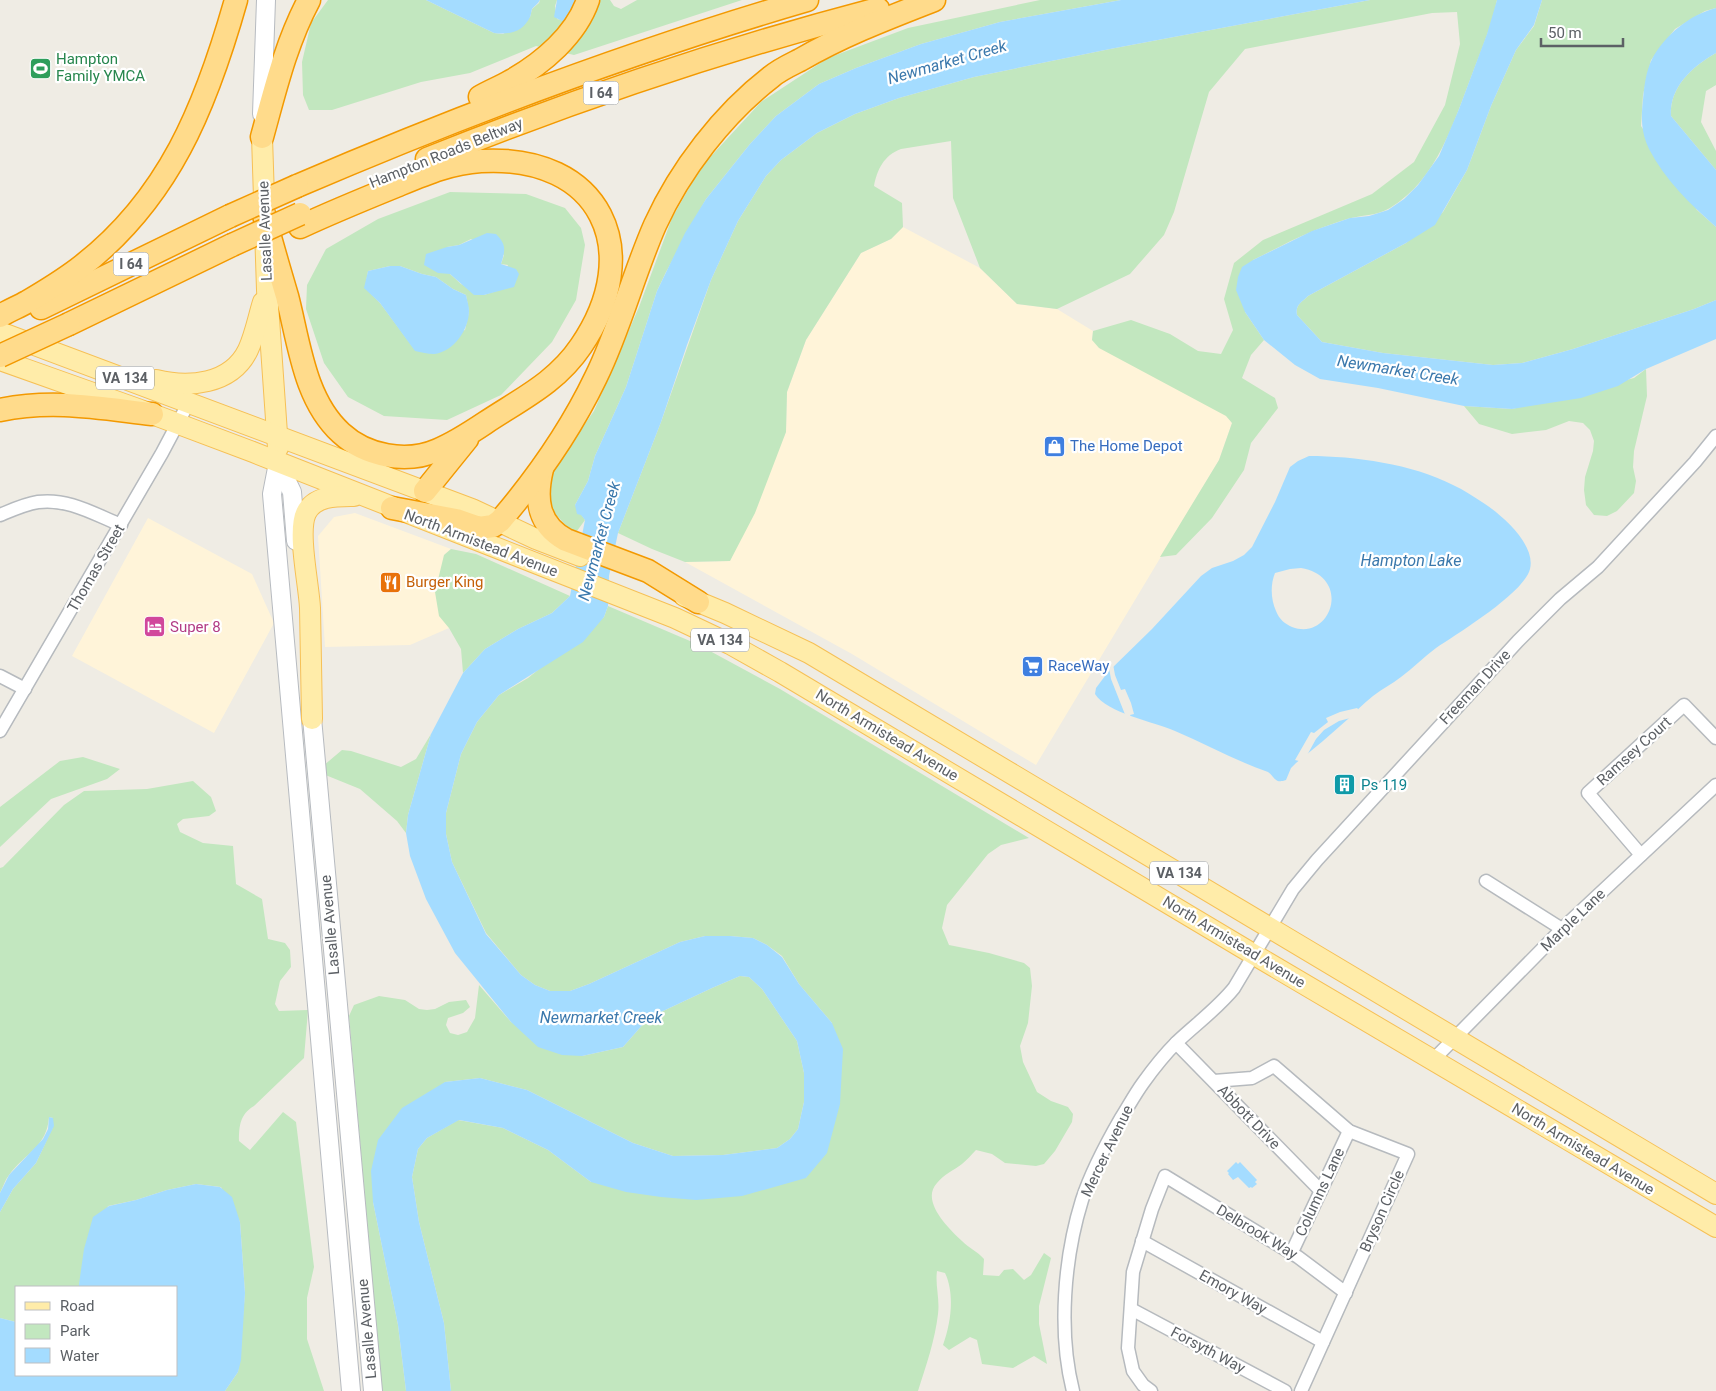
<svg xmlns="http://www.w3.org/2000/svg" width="1716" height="1391" viewBox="0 0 1716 1391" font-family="Roboto,sans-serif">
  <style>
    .commercial { fill: #fff4d9 }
    .green { fill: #c2e7bf; fill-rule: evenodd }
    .water { fill: #a4dcff; fill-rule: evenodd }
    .pier { fill: #efece4 }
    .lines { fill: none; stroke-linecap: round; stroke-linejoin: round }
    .street-casing { stroke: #b6babe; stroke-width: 15 }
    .secondary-casing { stroke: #b7bbc0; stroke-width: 20 }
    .primary-casing { stroke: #f6c056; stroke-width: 22 }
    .highway-casing { stroke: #f39900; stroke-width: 25 }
    .street { stroke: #fff; stroke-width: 12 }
    .secondary { stroke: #fff; stroke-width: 18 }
    .primary { stroke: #ffeca9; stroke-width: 20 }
    .highway { stroke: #ffdb8b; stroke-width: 22 }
    .highway-bridge-casing { stroke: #f39900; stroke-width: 25; stroke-linecap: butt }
    .highway-bridge { stroke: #ffdb8b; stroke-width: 22 }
    .labels { text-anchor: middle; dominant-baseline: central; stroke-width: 4.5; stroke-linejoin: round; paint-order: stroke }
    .shield { fill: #fff; stroke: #8d9093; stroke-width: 1 }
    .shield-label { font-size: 14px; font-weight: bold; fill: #5c6065 }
    .leisure-label { font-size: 15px; fill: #27864d; stroke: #fff; text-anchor: start }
    .street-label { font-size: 15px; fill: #5c6065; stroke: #fff }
    .shop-label { font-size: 15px; fill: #366cbe; stroke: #fff; text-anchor: start }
    .food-label { font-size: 15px; fill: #c56008; stroke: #fff; text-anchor: start }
    .hotel-label { font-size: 15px; fill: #b23c85; stroke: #fff; text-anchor: start }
    .culture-label { font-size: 15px; fill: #0d838f; stroke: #fff; text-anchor: start }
    .water-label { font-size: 16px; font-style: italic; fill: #3a78ac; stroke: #fff }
  </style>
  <rect width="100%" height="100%" fill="#efece4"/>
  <!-- commercial -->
  <g class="commercial">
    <polygon points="903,227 980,268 1017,304 1057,309 1093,331 1092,340 1227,416 1232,423 1219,460 1036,765 852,654 685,562 730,561 786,432 787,392 806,340 861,253 891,239"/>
    <polygon points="355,513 451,549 444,555 439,615 449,628 410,645 325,647 318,536 334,517"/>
    <polygon points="148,518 252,574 274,623 214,733 72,656"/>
  </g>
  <!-- green -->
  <g class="green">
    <polygon points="328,0 426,0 494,33 503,34 530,17 532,9 539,3 540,0 557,0 555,6 557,19 564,21 570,25 599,0 610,0 614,6 621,9 637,0 742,0 574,55 536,46 470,73 421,82 332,110 309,110 303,95 302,62 311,23"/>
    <polygon points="1040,0 1121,0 1000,22 921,44 856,68 819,84 776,116 750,144 706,199 666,272 657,291 626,387 595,456 588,481 575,505 585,520 577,531 570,530 551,509 548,485 555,466 594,411 639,307 672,218 701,167 761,102 828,58 908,28"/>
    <path d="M1370 0H1497C1492 25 1482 48 1473 72 1454 121 1438 179 1390 208 1377 216 1361 215 1347 219 1335 223 1322 227 1311 232 1291 240 1272 251 1253 260L1245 312 1264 340 1251 355 1242 378 1275 398 1278 408 1251 443 1244 470 1212 518 1176 555 1160 557 1219 460 1232 423 1226 416 1099 348 1092 340 1093 331 1131 320 1170 334 1198 351 1221 354 1233 330 1224 299 1234 263 1263 240 1372 194 1414 162 1445 105 1460 44 1457 12 1432 13 1245 49 1209 92 1174 212 1164 235 1130 274 1057 309 1017 304 980 268 953 198 951 141 901 149C884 155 877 170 874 186L902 203 903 227 891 239 861 253 806 340 787 392 786 432 755 513 730 561 685 562 652 549 618 533 661 422 711 280 738 221 766 176 781 160 817 133 855 114 899 98 974 77 1110 49Z"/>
    <path d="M1542 0H1716V8L1705 11 1675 29 1651 60 1643 95 1641 126 1697 210 1716 227V300L1694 309 1573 349 1522 363 1493 365 1383 353 1322 342 1297 315C1295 305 1302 302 1308 296L1406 243 1443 212 1467 170 1491 106 1516 50 1534 26Z"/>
    <path d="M1716 53V85L1706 91 1701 122 1716 151V170L1671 116C1669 87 1693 66 1716 53Z"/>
    <path d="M450 192 526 194 565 208 581 228 585 245 576 300 552 342 501 395 447 420 384 416 348 397 324 363 306 309 307 285 326 249 378 219ZM471 239 504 255 501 264 508 265 496 291 484 295 461 284 450 274 447 247 459 245ZM390 266H400L422 274 436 277 453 289 466 295 469 312 465 330 415 350 380 303 365 288 368 271Z"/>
    <polygon points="1646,369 1647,396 1634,451 1633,467 1636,481 1634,493 1617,511 1607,516 1594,515 1586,505 1584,490 1585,477 1593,451 1594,441 1590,430 1583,423 1569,421 1546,430 1512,434 1479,424 1464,406 1512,409 1634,378"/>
    <polygon points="451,549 476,554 570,596 552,613 518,629 485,649 463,673 461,649 449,628 439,616 435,592 444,555"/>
    <path d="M608 606 697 644 780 689 1029 838 1001 845 988 854 947 905 942 928 949 945 989 953 1024 963 1030 968 1032 986 1028 1023 1020 1046 1023 1062 1037 1092 1051 1101 1068 1107 1073 1114 1072 1122 1055 1151 1044 1164 1036 1166 1005 1163 992 1154 976 1150C971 1155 967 1160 962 1164 954 1170 943 1175 937 1183 920 1201 949 1229 962 1241 969 1248 977 1251 984 1259L983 1275 999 1276 1004 1270 1013 1269 1024 1280 1031 1275 1044 1253 1051 1258 1039 1306V1324L1047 1364 1034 1356 1013 1368 982 1364 977 1340 970 1337 949 1350 943 1345C951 1323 955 1294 945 1273L937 1271C935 1285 940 1299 938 1314 935 1340 926 1366 918 1391H451L444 1323 419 1222 412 1177 418 1149 427 1138 458 1120 503 1128 548 1150 591 1182 806 1178 832 1023 799 984 782 956 767 945 753 938 730 936H705L680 942 589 984 570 991H550L535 985 521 975 486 933 452 862 446 834V813L461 754 477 722 499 695 528 678 604 617Z"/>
    <polygon points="431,734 408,815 406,833 397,821 360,789 323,774 323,766 342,750 351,751 401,767 416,759"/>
    <polygon points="83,757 120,769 107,779 51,799 0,847 0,807 60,761"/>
    <path d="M193 781 211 797 216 811 209 816 183 819 177 824 180 832 203 843 233 846 236 884 262 899 268 939 285 943 290 950 291 967 280 981 275 1004 279 1011 308 1010 304 1058 254 1106C240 1114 239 1126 239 1141L250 1150 283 1112 296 1122 314 1267 307 1298V1339L324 1391H225L238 1372 245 1293 240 1222 221 1187 196 1184 167 1190 136 1200 108 1206 79 1284V1287H16V1322L0 1318V1212L13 1189 36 1163 53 1127V1118L49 1117C47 1147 25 1153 9 1175 5 1180 3 1187 0 1193V868L3 867 64 805 84 791 147 789Z"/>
    <polygon points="740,976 749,977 762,989 797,1041 804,1073 804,1102 798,1129 790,1139 777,1148 723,1155 673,1156 633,1143 527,1090 480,1078 445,1082 373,1202 398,1325 406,1391 382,1391 349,1016 354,1005 379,996 405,1000 419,1009 427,1010 435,1009 449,1002 466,1000 470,1007 463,1013 448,1018 446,1025 450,1033 458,1035 467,1032 475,1018 479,985 511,1022 582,1056 623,1047 645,1022 661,1012 712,988"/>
  </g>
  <!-- water -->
  <g class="water">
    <path d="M426 0H540C538 4 534 6 532 9 531 12 531 15 530 17 523 32 509 35 494 33Z"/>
    <polygon points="557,0 599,0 594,11 570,25 554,17"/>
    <polygon points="1121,0 1370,0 1110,49 974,77 899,98 855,114 817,133 781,160 766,176 738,221 711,280 687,345 661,422 618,533 609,576 608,606 604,617 583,642 499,695 477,722 461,754 446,813 446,834 452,862 486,934 521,975 535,985 550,991 570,991 589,984 680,942 705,936 730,936 753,938 767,945 782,957 799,984 832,1023 843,1049 840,1104 827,1153 806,1178 742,1196 696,1200 661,1197 626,1192 591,1182 548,1150 503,1128 459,1120 427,1138 418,1149 412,1177 419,1222 444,1323 451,1391 406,1391 398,1325 373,1202 371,1171 378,1140 402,1108 445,1082 480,1078 527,1090 633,1143 673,1156 723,1155 777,1148 790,1139 798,1129 804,1102 804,1073 797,1041 762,989 749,977 740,976 712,988 661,1012 645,1022 623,1047 582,1056 562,1055 538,1047 511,1022 455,953 426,899 410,856 406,833 408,815 431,734 463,673 485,649 518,629 552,613 570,596 585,520 581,515 577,514 575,505 588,481 595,456 626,387 657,291 685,233 706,199 750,144 776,116 819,84 856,68 921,44 1000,22"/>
    <path d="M1497 0H1542L1534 25 1516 50 1491 106 1467 170 1435 225 1406 243 1308 296C1302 302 1295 305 1297 315L1322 342 1383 353 1493 365 1522 363 1573 349 1694 309 1716 300V339L1646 369 1618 386 1581 398 1512 409 1464 406 1378 388 1320 379 1295 365 1264 340 1245 312 1236 290 1238 277 1242 267 1253 260 1312 231 1350 218 1369 216 1388 210 1404 199 1418 185 1439 156 1459 109 1487 34Z"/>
    <path d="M1716 8V53C1693 66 1669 87 1671 116L1716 170V227C1690 204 1665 180 1649 149 1641 132 1641 118 1643 100 1644 87 1646 71 1652 59 1665 35 1689 15 1716 8Z"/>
    <path d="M487 233 496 234C507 245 505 251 501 264L516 269 519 274 514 287 484 295H474L450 274 438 273 424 265 426 254 447 247 459 245Z"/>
    <path d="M390 266H400L422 274 436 277 453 289 466 295C467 300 469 306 469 311 469 329 454 352 434 354 428 354 421 352 415 351L380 303 364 288 368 271Z"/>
    <path d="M1309 456C1355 456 1412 464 1453 485 1464 490 1474 497 1485 504 1503 516 1536 545 1530 569 1524 593 1458 633 1436 648 1424 657 1413 668 1401 677 1392 684 1382 689 1373 696 1364 703 1356 711 1348 719 1331 734 1314 749 1296 763L1291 768 1286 780C1275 784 1275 777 1268 772 1236 761 1206 744 1175 731 1154 722 1107 713 1095 694L1096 688 1108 672 1152 629 1201 576 1212 568 1233 561 1244 555 1252 547 1275 502 1290 467 1298 461ZM1301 568C1353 577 1331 642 1292 627 1285 624 1279 619 1276 611 1271 600 1270 585 1275 573L1290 569Z"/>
    <polygon points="49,1117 53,1118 54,1126 36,1163 13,1189 0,1212 0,1193 9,1175 43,1139 48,1129"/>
    <polygon points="1236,1162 1238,1164 1240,1162 1257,1180 1255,1182 1257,1184 1252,1188 1251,1187 1249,1188 1238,1177 1233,1180 1228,1174 1229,1173 1227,1171"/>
    <polygon points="196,1184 220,1187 232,1197 240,1222 245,1293 241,1360 238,1372 225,1391 0,1391 0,1318 16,1322 16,1375 176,1375 176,1287 79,1287 79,1284 84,1249 93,1217 109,1206 136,1200 167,1190"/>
  </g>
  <!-- pier -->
  <g class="pier">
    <polygon points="1113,664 1115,675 1121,690 1125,689 1131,703 1134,714 1130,715 1131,719 1126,717 1111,679 1109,668"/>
    <polygon points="1357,708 1360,711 1354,717 1339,721 1324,730 1316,739 1305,759 1298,764 1299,761 1295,760 1311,732 1314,733 1328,722 1326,718 1340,712"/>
  </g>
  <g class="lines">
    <defs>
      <g id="street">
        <path d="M0 515C12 510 25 504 38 502 68 498 94 514 121 525"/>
        <polyline points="0,676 25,689"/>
        <polyline points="0,731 162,453 189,402"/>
        <polyline points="1641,855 1588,793 1684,705 1716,738"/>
        <polyline points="1486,881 1562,929"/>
        <polyline points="1176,1043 1321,1191"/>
        <polyline points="1433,1060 1562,929 1716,785"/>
        <polyline points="1214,1081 1252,1078 1274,1066 1349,1131 1408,1154 1301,1391"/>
        <polyline points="1142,1241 1323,1342"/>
        <polyline points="1291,1254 1349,1131"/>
        <polyline points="1131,1309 1285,1391"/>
        <path d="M1073 1391C1058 1332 1064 1258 1082 1200 1091 1172 1106 1144 1121 1118 1128 1107 1135 1094 1143 1083 1153 1069 1165 1054 1177 1042 1196 1024 1218 1008 1234 988L1293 889 1317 860 1518 641 1560 599 1598 567 1695 462 1716 436"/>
        <polyline points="1151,1391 1143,1385 1133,1371 1128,1348 1133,1272 1152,1209 1165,1176 1298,1257 1346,1293"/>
      </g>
      <g id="secondary">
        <polyline points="262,114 266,0"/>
        <polyline points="278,463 292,492 296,541"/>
        <polyline points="278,463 272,494 351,1391"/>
        <polyline points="311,707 373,1391"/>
      </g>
      <g id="primary">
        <polyline points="262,137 267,290 278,448"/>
        <polyline points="0,332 472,509 536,539 580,556"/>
        <polyline points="0,360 152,414 253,452 675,618 730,644 780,672 1253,954 1716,1227"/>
        <path d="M156 380C188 388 231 385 248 350 255 335 258 318 263 302"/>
        <polyline points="684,596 725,613 809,653 1716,1194"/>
        <path d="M312 719C311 682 311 645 310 608 309 585 297 532 306 513 315 495 338 496 354 496"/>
      </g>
      <g id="highway">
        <path d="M480 97C490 91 501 87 511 81 543 63 576 35 588 0"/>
        <path d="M262 137C275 90 286 43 309 0"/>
        <path d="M427 159C574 100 724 49 878 9"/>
        <path d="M297 186C465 114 632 51 807 0"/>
        <path d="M264 215C271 242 279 269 287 296 299 342 304 399 341 433 366 456 406 464 438 450 455 443 470 433 485 423 521 399 556 383 581 346 646 251 601 154 481 161 450 163 425 174 396 186 364 199 332 212 300 227"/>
        <polyline points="41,308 230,216"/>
        <path d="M0 316C8 311 18 307 27 302 44 292 62 281 78 269 169 200 206 106 236 0"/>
        <polyline points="69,324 232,245"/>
        <path d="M0 410C53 399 99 408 152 414"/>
        <path d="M542 469C535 498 537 524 566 540L648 571 698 602"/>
        <polyline points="425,491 467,439"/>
        <path d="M392 508 456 520 479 528 493 526 500 521C536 479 572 427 596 377 620 328 633 275 655 225 680 170 723 114 771 77 779 70 790 65 800 60 843 35 888 18 934 0"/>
      </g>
    </defs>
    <!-- street casing -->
    <use href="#street" class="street-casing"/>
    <!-- secondary casing -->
    <use href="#secondary" class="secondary-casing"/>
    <!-- primary casing -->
    <use href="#primary" class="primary-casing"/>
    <!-- highway casing -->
    <use href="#highway" class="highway-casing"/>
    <!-- street -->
    <use href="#street" class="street"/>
    <!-- secondary -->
    <use href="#secondary" class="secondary"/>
    <!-- primary -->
    <use href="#primary" class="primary"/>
    <!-- highway -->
    <use href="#highway" class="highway"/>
    <defs>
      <g id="highway-bridge">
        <polyline points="230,216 297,186"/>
        <polyline points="232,245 300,214"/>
        <polyline points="0,356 69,324"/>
      </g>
    </defs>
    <!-- highway-bridge casing -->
    <use href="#highway-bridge" class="highway-bridge-casing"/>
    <!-- highway-bridge -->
    <use href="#highway-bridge" class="highway-bridge"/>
  </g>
  <!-- icons -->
  <defs>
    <symbol id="stadium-square" viewBox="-11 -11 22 22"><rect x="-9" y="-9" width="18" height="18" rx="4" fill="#2e9e5b" stroke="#fff"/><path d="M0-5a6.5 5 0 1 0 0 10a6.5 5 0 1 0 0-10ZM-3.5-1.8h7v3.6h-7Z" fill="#fff"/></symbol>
    <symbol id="shop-square" viewBox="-11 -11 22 22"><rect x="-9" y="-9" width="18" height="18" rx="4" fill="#3f7fe0" stroke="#fff"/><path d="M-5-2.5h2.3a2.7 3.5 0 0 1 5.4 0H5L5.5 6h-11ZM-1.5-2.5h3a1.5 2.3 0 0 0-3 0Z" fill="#fff"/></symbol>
    <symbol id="restaurant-square" viewBox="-11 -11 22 22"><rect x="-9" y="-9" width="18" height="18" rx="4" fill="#e8710a" stroke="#fff"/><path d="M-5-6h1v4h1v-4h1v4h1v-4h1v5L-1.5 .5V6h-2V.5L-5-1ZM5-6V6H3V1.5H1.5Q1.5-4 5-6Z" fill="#fff"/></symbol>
    <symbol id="hotel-square" viewBox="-11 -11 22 22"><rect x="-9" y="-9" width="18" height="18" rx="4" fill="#d1479c" stroke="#fff"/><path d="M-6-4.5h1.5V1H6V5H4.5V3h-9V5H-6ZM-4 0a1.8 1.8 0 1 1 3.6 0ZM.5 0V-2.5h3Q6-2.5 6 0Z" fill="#fff"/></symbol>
    <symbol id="supermarket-square" viewBox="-11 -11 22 22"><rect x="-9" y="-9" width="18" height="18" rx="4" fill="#3f7fe0" stroke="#fff"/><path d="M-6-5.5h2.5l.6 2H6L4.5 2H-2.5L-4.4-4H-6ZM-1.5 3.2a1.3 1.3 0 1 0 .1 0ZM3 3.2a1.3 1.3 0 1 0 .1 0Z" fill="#fff"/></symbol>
    <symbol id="building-square" viewBox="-11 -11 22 22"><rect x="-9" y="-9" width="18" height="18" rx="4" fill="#0f9aa8" stroke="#fff"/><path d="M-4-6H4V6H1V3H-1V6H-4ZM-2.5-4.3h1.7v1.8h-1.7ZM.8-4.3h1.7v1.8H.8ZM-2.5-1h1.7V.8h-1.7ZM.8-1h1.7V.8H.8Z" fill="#fff"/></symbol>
  </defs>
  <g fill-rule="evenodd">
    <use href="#stadium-square" x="28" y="56" width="25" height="25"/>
    <use href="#shop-square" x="1042" y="434" width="25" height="25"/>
    <use href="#restaurant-square" x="378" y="570" width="25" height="25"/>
    <use href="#hotel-square" x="142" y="614" width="25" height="25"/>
    <use href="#supermarket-square" x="1020" y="654" width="25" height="25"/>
    <use href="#building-square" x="1332" y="772" width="25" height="25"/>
  </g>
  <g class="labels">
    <!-- shield labels -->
    <g class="shield">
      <rect x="583.5" y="81.5" width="35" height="23" rx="4"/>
      <rect x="113.5" y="252.5" width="35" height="23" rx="4"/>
      <rect x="96" y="366.5" width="58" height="23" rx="4"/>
      <rect x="691" y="628.5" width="58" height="23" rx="4"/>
      <rect x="1150" y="861.5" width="58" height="23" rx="4"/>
    </g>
    <g class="shield-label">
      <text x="601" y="93">I 64</text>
      <text x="131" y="264">I 64</text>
      <text x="125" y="378">VA 134</text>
      <text x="720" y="640">VA 134</text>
      <text x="1179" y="873">VA 134</text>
    </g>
    <!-- leisure labels -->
    <g class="leisure-label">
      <text x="56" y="59">Hampton<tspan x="56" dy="17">Family YMCA</tspan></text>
    </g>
    <!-- street labels -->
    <g class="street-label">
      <text transform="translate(446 153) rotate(-22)">Hampton Roads Beltway</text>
      <text transform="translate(265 231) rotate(-92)">Lasalle Avenue</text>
      <text transform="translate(481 543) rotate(21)">North Armistead Avenue</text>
      <text transform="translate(96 568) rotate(-60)">Thomas Street</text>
      <text transform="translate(1475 687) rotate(-47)">Freeman Drive</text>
      <text transform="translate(887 735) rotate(31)">North Armistead Avenue</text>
      <text transform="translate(1634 751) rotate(-42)">Ramsey Court</text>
      <text transform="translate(1573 920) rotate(-44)">Marple Lane</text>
      <text transform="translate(330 925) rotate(-95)">Lasalle Avenue</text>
      <text transform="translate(1234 942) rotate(31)">North Armistead Avenue</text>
      <text transform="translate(1249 1117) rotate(46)">Abbott Drive</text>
      <text transform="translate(1583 1149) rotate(31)">North Armistead Avenue</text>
      <text transform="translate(1107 1151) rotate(-64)">Mercer Avenue</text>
      <text transform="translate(1320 1192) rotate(-65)">Columns Lane</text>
      <text transform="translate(1382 1211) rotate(-66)">Bryson Circle</text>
      <text transform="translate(1257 1232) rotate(31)">Delbrook Way</text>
      <text transform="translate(1233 1292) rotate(29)">Emory Way</text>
      <text transform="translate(367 1329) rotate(-95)">Lasalle Avenue</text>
      <text transform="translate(1208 1350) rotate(28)">Forsyth Way</text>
    </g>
    <!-- shop labels -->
    <g class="shop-label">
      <text x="1070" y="446">The Home Depot</text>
      <text x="1048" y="666">RaceWay</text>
    </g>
    <!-- food labels -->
    <g class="food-label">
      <text x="406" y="582">Burger King</text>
    </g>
    <!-- hotel labels -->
    <g class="hotel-label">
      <text x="170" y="627">Super 8</text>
    </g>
    <!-- culture labels -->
    <g class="culture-label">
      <text x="1361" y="785">Ps 119</text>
    </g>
    <!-- water labels -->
    <g class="water-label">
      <text transform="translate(947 62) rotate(-16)">Newmarket Creek</text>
      <text transform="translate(1398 370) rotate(9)">Newmarket Creek</text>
      <text transform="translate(599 541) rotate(-75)">Newmarket Creek</text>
      <text x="1411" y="560">Hampton Lake</text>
      <text x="601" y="1017">Newmarket Creek</text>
    </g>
  </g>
  <!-- legend -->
  <rect x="15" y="1286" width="162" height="90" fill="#ffffff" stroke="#bebfc1"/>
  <rect x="25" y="1302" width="25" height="8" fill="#ffeca9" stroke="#bebfc1"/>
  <text x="60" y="1311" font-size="15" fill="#5c6065">Road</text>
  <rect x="25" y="1324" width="25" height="15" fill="#c2e7bf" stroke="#bebfc1"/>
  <text x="60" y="1336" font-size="15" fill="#5c6065">Park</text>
  <rect x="25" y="1348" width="25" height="15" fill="#a4dcff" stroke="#bebfc1"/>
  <text x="60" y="1361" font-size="15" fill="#5c6065">Water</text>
  <!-- scale -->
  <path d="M1541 38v8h82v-8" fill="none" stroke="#5c6065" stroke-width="2.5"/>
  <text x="1548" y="38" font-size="15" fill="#5c6065" stroke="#ffffff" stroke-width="4" paint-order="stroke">50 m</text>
</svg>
